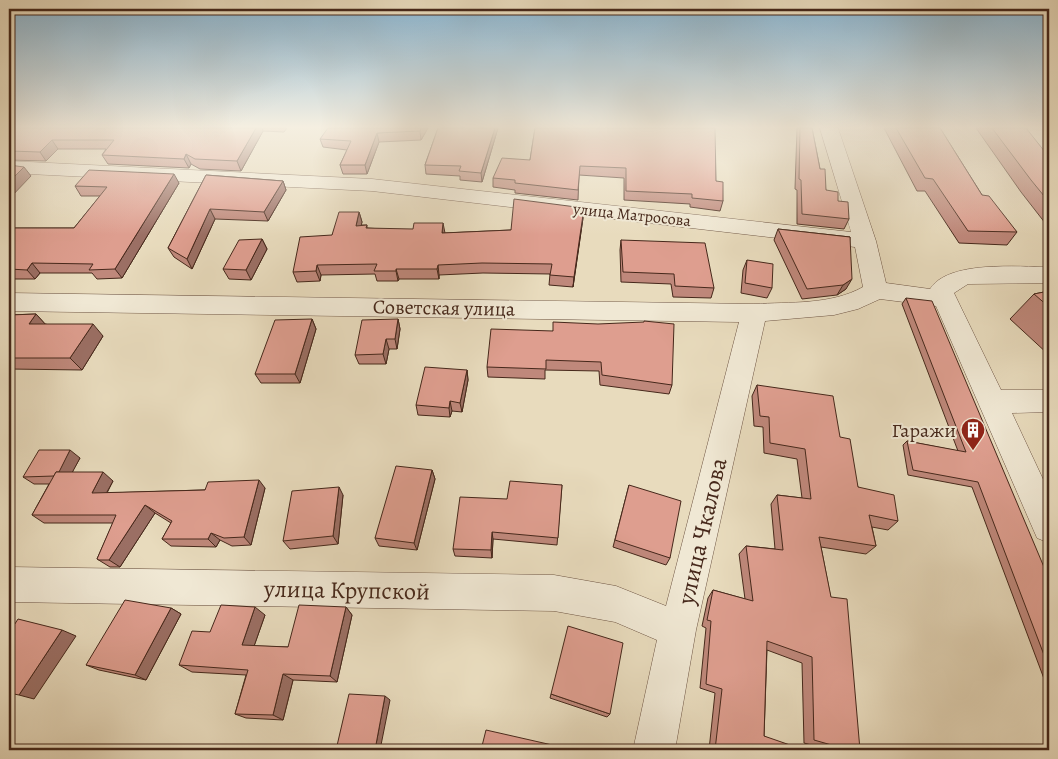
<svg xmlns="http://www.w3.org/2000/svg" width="1058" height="759" viewBox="0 0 1058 759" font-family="Alegreya,serif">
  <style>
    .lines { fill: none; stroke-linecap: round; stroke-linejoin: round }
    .minor-casing { stroke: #6e5544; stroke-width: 1 }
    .minor { fill: #f0e8d4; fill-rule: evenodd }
    .wall { fill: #bf887b; stroke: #46281b }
    .shaded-wall { fill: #9b6f64; stroke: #46281b }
    .building { fill: #de9e8f; stroke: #46281b }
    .labels { text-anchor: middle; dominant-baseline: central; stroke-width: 4; stroke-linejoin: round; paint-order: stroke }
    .far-street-label { font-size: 16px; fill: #46281b; stroke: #f0e8d4 }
    .street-label { font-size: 20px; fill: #46281b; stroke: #f0e8d4 }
    .poi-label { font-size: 20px; fill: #46281b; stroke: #f0e8d4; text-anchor: end }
    .near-street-label { font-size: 24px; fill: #46281b; stroke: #f0e8d4 }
  </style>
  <rect width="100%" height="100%" fill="#e8dbbd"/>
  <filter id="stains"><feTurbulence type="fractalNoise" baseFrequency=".004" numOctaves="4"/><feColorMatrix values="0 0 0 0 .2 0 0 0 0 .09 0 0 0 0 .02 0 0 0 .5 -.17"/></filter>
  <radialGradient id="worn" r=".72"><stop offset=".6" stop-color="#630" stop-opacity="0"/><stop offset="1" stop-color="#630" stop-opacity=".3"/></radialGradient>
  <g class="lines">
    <defs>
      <path id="minor" d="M820 128H838L876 241 886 283 930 289C948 260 1019 267 1049 267V283L968 284 954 293 1001 390H1049V412L1012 413 1049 492V543L1037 538 936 306 880 299 858 309 834 315 765 321 696 630 675 750H633L657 640 615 622 554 611 9 602V567L554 575 616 586 666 606 739 322 9 311V293L754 304C790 302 831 305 863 287L855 247 372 191 9 173V161L372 179 851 232Z"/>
    </defs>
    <!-- minor casing -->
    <use href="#minor" class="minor-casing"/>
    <!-- minor -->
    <use href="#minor" class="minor"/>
  </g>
  <!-- wall -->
  <g class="wall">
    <polygon points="9,128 287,128 284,132 263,131 241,171 200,169 191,164 189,168 108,164 102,155 106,149 58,149 46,161 9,160"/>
    <polygon points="428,128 421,140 379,142 367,174 343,174 340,165 347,150 323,147 320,139"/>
    <polygon points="438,128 498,128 482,182 460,180 460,176 426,174 425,165"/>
    <polygon points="535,128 716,181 723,201 720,211 690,207 690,204 624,200 624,178 579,175 578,200 515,193 515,190 493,187 493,178 530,160"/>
    <polygon points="797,128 812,128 820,169 826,190 838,201 849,219 844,229 797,224 797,190 795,189"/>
    <polygon points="884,128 940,128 982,195 1017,232 1007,245 959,243 925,191 917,191"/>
    <polygon points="976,128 1028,128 1027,130 1049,157 1049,228 1021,192"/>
    <polygon points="206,175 283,181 286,190 268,221 215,219 192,269 174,257 168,248"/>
    <polygon points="179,183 122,278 97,279 92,273 40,273 35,279 9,279 9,228 74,228 100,196 81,196 75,186"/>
    <polygon points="359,212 362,222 361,225 367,225 367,228 445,233 511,230 583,218 573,287 549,285 550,274 483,273 439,275 439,279 399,279 398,281 377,281 375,274 321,275 320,281 297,282 293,272 332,235"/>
    <polygon points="778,229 850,237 846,289 837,295 802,299 774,240"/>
    <polygon points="262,239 267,249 251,280 229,279 223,269"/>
    <polygon points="621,240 714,288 711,298 673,297 671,284 621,282 620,250"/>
    <polygon points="747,260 772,288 767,298 741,293 743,270"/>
    <polygon points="1049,291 1049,355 1010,319 1034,294"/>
    <polygon points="906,298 1049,579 1049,692 972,487 908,475 903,445 907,441 958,451 902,304"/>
    <polygon points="36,314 45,324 103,336 82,370 9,369 9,315"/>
    <polygon points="312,319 316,329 300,383 261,383 255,374"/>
    <polygon points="398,319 400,329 397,349 389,349 386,364 359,364 355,355"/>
    <polygon points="553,331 672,385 669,394 600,385 599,371 545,370 545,379 488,377 487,367"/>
    <polygon points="467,370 468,380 462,412 452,411 450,417 418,415 416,405"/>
    <polygon points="757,385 840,437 858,487 898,521 888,530 872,527 876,546 866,554 821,547 860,750 829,750 804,743 802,663 767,650 764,736 790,750 709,750 715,693 700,688 706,628 702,626 708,598 713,590 745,599 739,554 746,546 775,549 771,504 777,495 802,498 797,459 764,453 763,427 754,426 752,396"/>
    <polygon points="80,458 72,472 113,481 107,493 265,488 251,545 232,546 220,540 216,547 171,546 162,539 171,523 155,513 120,567 110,567 97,559 113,523 44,523 32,515 49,484 34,484 23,477"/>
    <polygon points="432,470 435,479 417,550 379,546 375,538"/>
    <polygon points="562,485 557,545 493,539 492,558 455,556 453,549 507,499"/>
    <polygon points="629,485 670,558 666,565 613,547"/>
    <polygon points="343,495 338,544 290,549 283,541"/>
    <polygon points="346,607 352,615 337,682 293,680 283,720 246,718 235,714 246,675 192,672 179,665 210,632 265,615 254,646 288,647"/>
    <polygon points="171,608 181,614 146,680 99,670 86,665"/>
    <polygon points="551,694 610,714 607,717 550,698"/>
  </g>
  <!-- shaded-wall -->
  <g class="shaded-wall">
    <polygon points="256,128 262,128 263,131 241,171 237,161"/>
    <polygon points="421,128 428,128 421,140 420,131"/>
    <polygon points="495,128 498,128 482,182 481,173"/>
    <polygon points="377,133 379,142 367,174 365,165"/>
    <polygon points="52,140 58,149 46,161 40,152"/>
    <polygon points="186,154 191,164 189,168 184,159"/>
    <polygon points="24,167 31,176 9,199 9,182"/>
    <polygon points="174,174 179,183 122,278 115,269"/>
    <polygon points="283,181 286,190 268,221 264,212"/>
    <polygon points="584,208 583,218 573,287 574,277"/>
    <polygon points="210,209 215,219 192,269 187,259"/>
    <polygon points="359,212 362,222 359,236 356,226"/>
    <polygon points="443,223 445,233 442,233"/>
    <polygon points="262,239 267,249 251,280 246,270"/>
    <polygon points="32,263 40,273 35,279 27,270"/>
    <polygon points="317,265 321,275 320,281 316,271"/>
    <polygon points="438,265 439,275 439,279 437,269"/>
    <polygon points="396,269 399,279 398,281 396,271"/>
    <polygon points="852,279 846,289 837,295 843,285"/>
    <polygon points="36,314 47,326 29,324"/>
    <polygon points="312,319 316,329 300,383 295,374"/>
    <polygon points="398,319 400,329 397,349 395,339"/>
    <polygon points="93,324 103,336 82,370 70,358"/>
    <polygon points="386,339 389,349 386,364 383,354"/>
    <polygon points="467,370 468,380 462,412 460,403"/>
    <polygon points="450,401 452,411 450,417 449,408"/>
    <polygon points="70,450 80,458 66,484 56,476"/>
    <polygon points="432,470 435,479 417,550 414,543"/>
    <polygon points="103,472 113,481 102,501 92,493"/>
    <polygon points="259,480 265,488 251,545 244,537"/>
    <polygon points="339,487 343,495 338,544 333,536"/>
    <polygon points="145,505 155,513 120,567 109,560"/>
    <polygon points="492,532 493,539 492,558 491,550"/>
    <polygon points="211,533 220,540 216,547 208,539"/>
    <polygon points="255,607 265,615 252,652 242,645"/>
    <polygon points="346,607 352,615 337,682 330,676"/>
    <polygon points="171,608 181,614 146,680 135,675"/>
    <polygon points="62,630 76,636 34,699 19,695"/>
    <polygon points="283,674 293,680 283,720 273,715"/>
    <polygon points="385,696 390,700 380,750 375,750"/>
  </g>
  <!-- building -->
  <g class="building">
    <polygon points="9,128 256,128 237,161 195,159 186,154 184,159 102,155 114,140 52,140 40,152 9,151"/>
    <polygon points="328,128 421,128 420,131 377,133 365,165 340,165 351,141 320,139"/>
    <polygon points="438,128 495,128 481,173 459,171 461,166 425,165"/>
    <polygon points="535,128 715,128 716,181 723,182 723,201 692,198 692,194 626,191 626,168 580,166 578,190 515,183 515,180 493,178 502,158 530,160"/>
    <polygon points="800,128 812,128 820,169 825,169 826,190 838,192 838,201 848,202 849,219 802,214 801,180 799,179"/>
    <polygon points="896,128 940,128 982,195 989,196 1017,232 968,231 933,179 925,178"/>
    <polygon points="992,128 1026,128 1049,157 1049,202 1031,180"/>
    <polygon points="9,165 24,167 9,182"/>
    <polygon points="89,170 174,174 115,269 89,270 93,264 32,263 27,270 9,269 9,228 74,228 107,187 75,186"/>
    <polygon points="206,175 283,181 264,212 210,209 187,259 168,248"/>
    <polygon points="514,199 584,208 574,277 550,275 552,264 482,263 438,265 437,269 396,269 396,271 374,271 377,264 317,265 316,271 293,272 300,237 332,235 339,212 359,212 356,226 367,225 366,228 413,229 414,223 443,223 442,233 511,230"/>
    <polygon points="778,229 850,237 852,279 843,285 807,289"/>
    <polygon points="262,239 246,270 223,269 239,240"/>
    <polygon points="621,240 705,243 714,288 675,286 674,274 623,272"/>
    <polygon points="747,260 773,264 772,288 745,283"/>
    <polygon points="1049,291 1049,307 1034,294"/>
    <polygon points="906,298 932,301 1049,579 1049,668 978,482 913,470 907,441 966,452"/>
    <polygon points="36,314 29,324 93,324 70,358 9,358 9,315"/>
    <polygon points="312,319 295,374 255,374 275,320"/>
    <polygon points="398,319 395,339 386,339 383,354 355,355 362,320"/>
    <polygon points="644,321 674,324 672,385 602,375 601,362 546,360 546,369 487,367 491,329 553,331 553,322 598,324 644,322"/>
    <polygon points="425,367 467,370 460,403 450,401 449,408 416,405"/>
    <polygon points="757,385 833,396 840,437 850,439 858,487 894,495 898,521 869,515 876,546 819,537 831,597 847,599 860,750 849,750 814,740 812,657 767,641 764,736 790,745 790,750 715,750 722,689 706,684 711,621 707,620 713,590 753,601 746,546 783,550 777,495 811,499 805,449 770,443 769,417 760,416"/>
    <polygon points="39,450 70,450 59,472 56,472 54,476 23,477"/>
    <polygon points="396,466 432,470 414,543 375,538"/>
    <polygon points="56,472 103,472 92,493 205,490 208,482 259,480 244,537 224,538 211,533 208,539 162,539 172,521 145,505 109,560 99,560 97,559 116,515 32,515"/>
    <polygon points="510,481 562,485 558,538 492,532 491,550 453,549 460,497 507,499"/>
    <polygon points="629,485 681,501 670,558 615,540"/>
    <polygon points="339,487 333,536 283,541 292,491"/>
    <polygon points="125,600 171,608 135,675 86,665"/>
    <polygon points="221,605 255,607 242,645 288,647 299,605 346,607 330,676 283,674 273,715 235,714 248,670 179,665 192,631 210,632"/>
    <polygon points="18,619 62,630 19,695 9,693 9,629 11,630"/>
    <polygon points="568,626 623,643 610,714 551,694"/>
    <polygon points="349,694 385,696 375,750 336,750"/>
    <polygon points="486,730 561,747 561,750 481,750"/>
  </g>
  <!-- sky -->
  <linearGradient id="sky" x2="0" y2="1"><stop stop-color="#88b6d4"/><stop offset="0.54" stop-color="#f5efe1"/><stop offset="1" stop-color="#f5efe1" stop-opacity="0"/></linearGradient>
  <rect width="1058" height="235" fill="url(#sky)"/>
  <!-- icons -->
  <defs>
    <symbol id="building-pin" viewBox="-11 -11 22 30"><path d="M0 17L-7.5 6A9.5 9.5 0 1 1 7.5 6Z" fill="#8f2418" stroke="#f0e8d4"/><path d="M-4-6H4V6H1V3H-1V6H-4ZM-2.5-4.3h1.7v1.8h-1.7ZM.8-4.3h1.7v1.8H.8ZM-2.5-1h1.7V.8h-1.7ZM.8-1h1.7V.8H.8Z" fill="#fff"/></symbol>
  </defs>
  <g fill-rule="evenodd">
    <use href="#building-pin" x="959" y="416" width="28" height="38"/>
  </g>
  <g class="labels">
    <!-- far-street labels -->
    <g class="far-street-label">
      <text transform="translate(632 215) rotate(6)">улица Матросова</text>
    </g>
    <!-- street labels -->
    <g class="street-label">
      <text transform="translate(444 308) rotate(1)">Советская улица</text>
    </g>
    <!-- poi labels -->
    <g class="poi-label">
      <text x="956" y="430">Гаражи</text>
    </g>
    <!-- near-street labels -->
    <g class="near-street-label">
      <text transform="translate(702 531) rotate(-77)">улица Чкалова</text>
      <text transform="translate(347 590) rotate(1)">улица Крупской</text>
    </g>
  </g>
  <!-- margin -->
  <rect width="1058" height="759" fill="none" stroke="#e8dbbd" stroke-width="30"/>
  <rect x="10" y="10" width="1038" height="739" fill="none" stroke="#46281b" stroke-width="2.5"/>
  <rect x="15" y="15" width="1028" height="729" fill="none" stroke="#46281b"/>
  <rect width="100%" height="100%" filter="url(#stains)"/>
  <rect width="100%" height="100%" fill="url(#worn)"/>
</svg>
